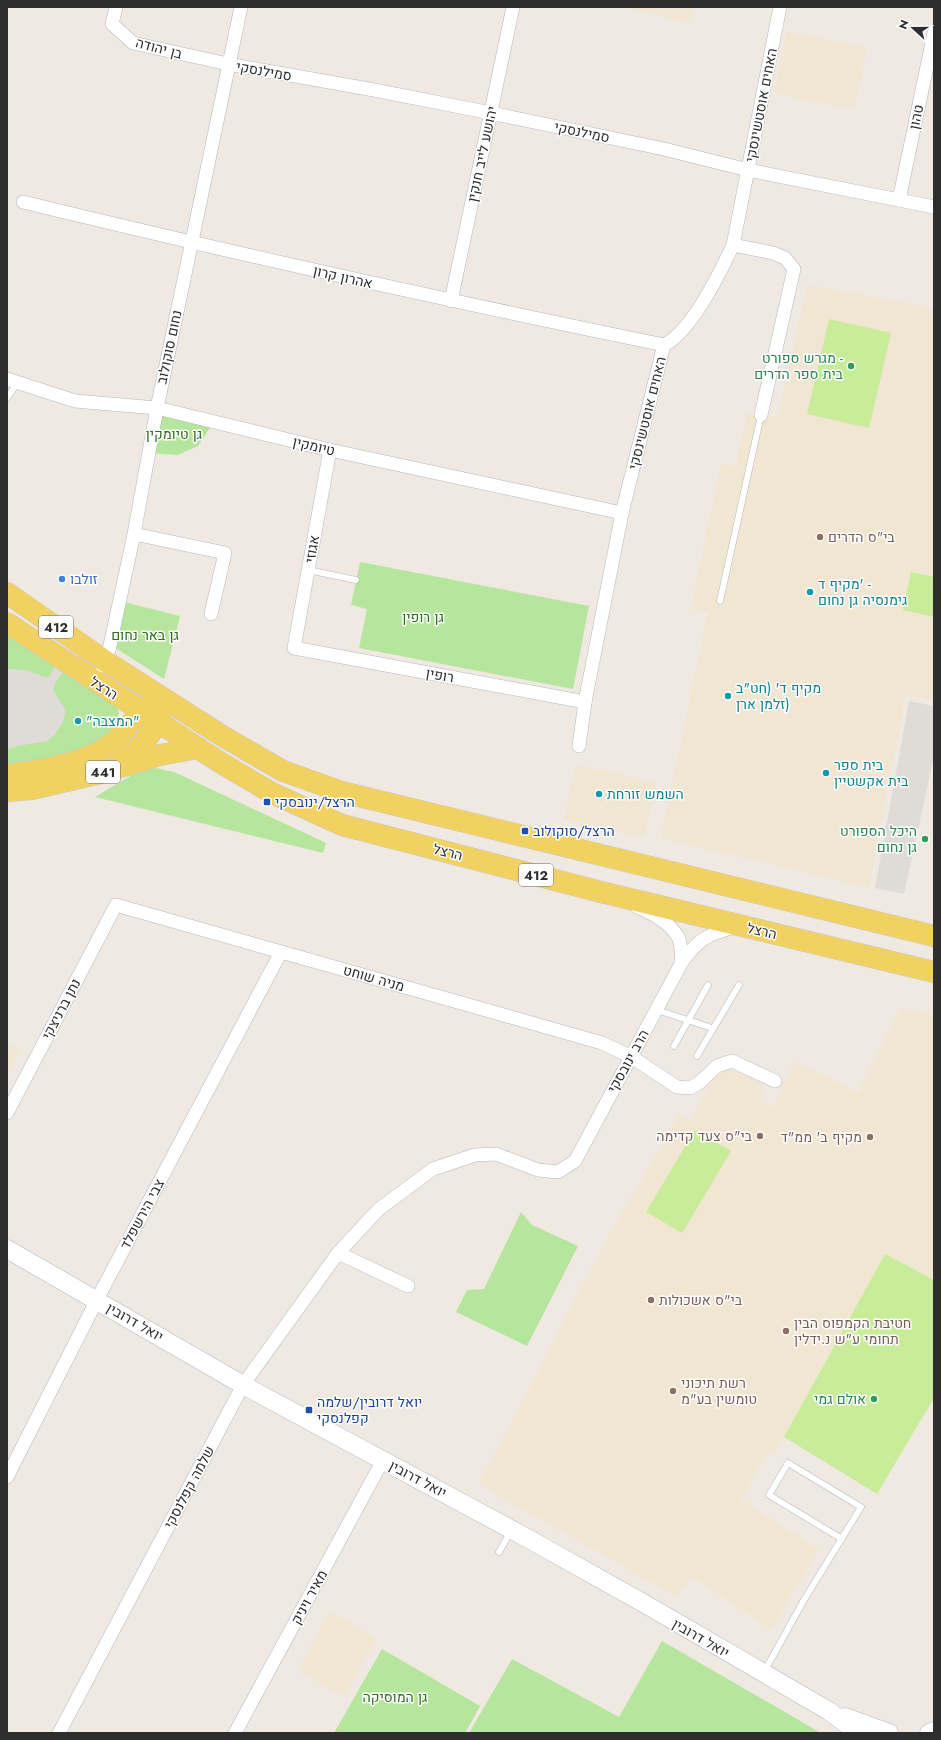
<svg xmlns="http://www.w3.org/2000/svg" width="941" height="1740" viewBox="0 0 941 1740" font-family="Jost,Heebo,sans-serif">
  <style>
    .education { fill: #f0e6d1 }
    .green { fill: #b6e59e }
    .pitch { fill: #c9ec9a }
    .plaza { fill: #dfdcd8 }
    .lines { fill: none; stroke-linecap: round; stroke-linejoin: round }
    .lane-casing { stroke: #b4b7c1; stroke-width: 7 }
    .street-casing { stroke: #b4b7c1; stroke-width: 14 }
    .secondary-casing { stroke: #b4b7c1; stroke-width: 19 }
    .primary-casing { stroke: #c9c9c9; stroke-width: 22 }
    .lane { stroke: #fff; stroke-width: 6 }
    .street { stroke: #fff; stroke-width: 13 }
    .secondary { stroke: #fff; stroke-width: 18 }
    .primary { stroke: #f2d163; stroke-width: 21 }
    .leisure-dot { fill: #2e9e5b; stroke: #fff; stroke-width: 1.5 }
    .education-dot { fill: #8d6e63; stroke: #fff; stroke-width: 1.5 }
    .shop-dot { fill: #3f7fe0; stroke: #fff; stroke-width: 1.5 }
    .culture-dot { fill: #0f9aa8; stroke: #fff; stroke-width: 1.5 }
    .transit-dot { fill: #1a4fb4; stroke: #fff; stroke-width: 1.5 }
    .labels { text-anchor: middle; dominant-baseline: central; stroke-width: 3; stroke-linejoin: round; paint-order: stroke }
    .shield { fill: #fff; stroke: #6d6d6d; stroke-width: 1 }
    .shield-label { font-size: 13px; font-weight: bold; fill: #2e2e2e }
    .street-label { font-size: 14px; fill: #2e2e2e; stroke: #fff }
    .leisure-label { font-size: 14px; fill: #27864d; stroke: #fff; text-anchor: end }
    .park-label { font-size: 14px; fill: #2c6e1b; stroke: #fff }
    .education-label { font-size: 14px; fill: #785e54; stroke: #fff; text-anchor: start }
    .shop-label { font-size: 14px; fill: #366cbe; stroke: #fff; text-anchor: start }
    .culture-label { font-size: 14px; fill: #0d838f; stroke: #fff; text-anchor: start }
    .transit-label { font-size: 14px; fill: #164399; stroke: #fff; text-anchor: start }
  </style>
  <rect width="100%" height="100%" fill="#efe9e1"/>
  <!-- education -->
  <g class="education">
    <polygon points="632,7 694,7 690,22 631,9"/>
    <polygon points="787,32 867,48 854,109 774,93"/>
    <polygon points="807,285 934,308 934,701 905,695 869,887 661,838 708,612 691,609 721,464 736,466 747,413 778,418"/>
    <polygon points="576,765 656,783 644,837 564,819"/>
    <polygon points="901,1008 934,1015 934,1280 885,1254 773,1456 767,1453 741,1499 819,1550 771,1629 692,1576 678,1597 479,1484 608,1237 679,1116 689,1122 714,1077 729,1068 759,1081 765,1089 759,1102 773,1107 795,1062 858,1092"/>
    <polygon points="7,1043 20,1050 7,1074"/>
    <polygon points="329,1613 376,1638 345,1696 298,1671"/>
  </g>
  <!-- green -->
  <g class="green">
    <polygon points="157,408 214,422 198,446 178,455 149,453"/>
    <polygon points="360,562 589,606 573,689 359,648 367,609 351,605"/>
    <polygon points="124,602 180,616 164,679 114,647"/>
    <polygon points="7,623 115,695 119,714 103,750 7,775"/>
    <polygon points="147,766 174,772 326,843 323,853 95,797"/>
    <polygon points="521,1212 532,1225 578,1246 527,1346 456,1312 467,1290 484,1289"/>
    <polygon points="662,1641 821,1733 469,1733 512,1659 619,1717"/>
    <polygon points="382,1649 480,1706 465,1733 334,1733"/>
  </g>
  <!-- pitch -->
  <g class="pitch">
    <polygon points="829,319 891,333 869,428 807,414"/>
    <polygon points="911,572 934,577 934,617 903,610"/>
    <polygon points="695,1130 731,1151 682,1233 646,1212"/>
    <polygon points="885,1254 934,1280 934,1398 877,1494 784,1437"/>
  </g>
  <!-- plaza -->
  <g class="plaza">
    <polygon points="60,659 69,665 57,680 53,690 66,711 62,724 54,735 47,741 17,746 7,750 7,669 25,670 48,678"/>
    <polygon points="909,701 934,706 934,756 904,894 875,888"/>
  </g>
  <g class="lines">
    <defs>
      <g id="lane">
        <polyline points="7,398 18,382"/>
        <polyline points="308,570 356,580"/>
        <polyline points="720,601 761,415"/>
        <polyline points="657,1010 712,1028"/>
        <polyline points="674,1046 708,985"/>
        <polyline points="697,1056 739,985"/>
        <polyline points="499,1552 511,1531"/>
        <polyline points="764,1672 804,1600 861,1507 788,1463 769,1495 842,1539"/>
      </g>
      <g id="street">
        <polyline points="116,7 112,24 133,43 228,64 374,90 491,113 664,149 748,170 934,207"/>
        <polyline points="899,200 934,33"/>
        <path d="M23 202C236 254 450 301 664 345"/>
        <polyline points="733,245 773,253 785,258 794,269 761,415"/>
        <polyline points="451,301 513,7"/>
        <polyline points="7,379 75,401 157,408 330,450 622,513"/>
        <polyline points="330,450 294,648 585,702"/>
        <polyline points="134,534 225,553 211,614"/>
        <polyline points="102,666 109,650 134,534 157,408 241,7"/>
        <path d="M579 746 585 702 622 513 664 345C692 331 720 273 733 245L780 7"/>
        <path d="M637 907C652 913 670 923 678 937 682 944 681 955 682 962"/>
        <polyline points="7,1113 116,905 602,1043 630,1056 677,1087 690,1088 699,1083 717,1066 732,1061 775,1081"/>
        <polyline points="338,1253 408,1286"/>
        <polyline points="7,1477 102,1290 281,952"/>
        <path d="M59 1733 243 1385 338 1253 379 1209 433 1169 475 1155 496 1154 538 1170 558 1172 575 1161 682 962C700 937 708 935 737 926"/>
        <polyline points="235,1733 383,1460"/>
      </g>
      <g id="secondary">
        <polyline points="7,1249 243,1385 527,1538 645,1604 829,1711 858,1733"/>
        <polyline points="845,1717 889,1733"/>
        <polyline points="929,1733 934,1731"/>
      </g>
      <g id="primary">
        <polyline points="7,593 105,661 224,737 283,771 342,792 934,936"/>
        <polyline points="7,623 221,763 272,793 342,825 601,892 934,972"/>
        <polyline points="121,762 139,748 159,723 161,710"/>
        <path d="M7 775C38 771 88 763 112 743 128 730 135 714 152 705"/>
        <polyline points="7,791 32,789 97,774 160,755 198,748"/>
      </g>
    </defs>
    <!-- lane casing -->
    <use href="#lane" class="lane-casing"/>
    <!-- street casing -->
    <use href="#street" class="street-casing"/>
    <!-- secondary casing -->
    <use href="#secondary" class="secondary-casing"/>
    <!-- primary casing -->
    <use href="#primary" class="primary-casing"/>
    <!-- lane -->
    <use href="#lane" class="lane"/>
    <!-- street -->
    <use href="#street" class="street"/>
    <!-- secondary -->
    <use href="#secondary" class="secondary"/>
    <!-- primary -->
    <use href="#primary" class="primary"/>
  </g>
  <!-- markers -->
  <g class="leisure-dot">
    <circle cx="851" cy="366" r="4"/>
    <circle cx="925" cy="839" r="4"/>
    <circle cx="874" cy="1399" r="4"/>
  </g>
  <g class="education-dot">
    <circle cx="820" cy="537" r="4"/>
    <circle cx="760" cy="1136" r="4"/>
    <circle cx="870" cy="1137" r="4"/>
    <circle cx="651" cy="1300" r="4"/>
    <circle cx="786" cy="1331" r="4"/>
    <circle cx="673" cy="1391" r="4"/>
  </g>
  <circle class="shop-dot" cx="62" cy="579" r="4"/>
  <g class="culture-dot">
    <circle cx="810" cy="592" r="4"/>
    <circle cx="728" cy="696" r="4"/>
    <circle cx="78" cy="721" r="4"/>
    <circle cx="826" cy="773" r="4"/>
    <circle cx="599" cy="794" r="4"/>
  </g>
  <g class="transit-dot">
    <rect x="263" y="798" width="8" height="8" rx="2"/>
    <rect x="521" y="827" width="8" height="8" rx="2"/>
    <rect x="305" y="1406" width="8" height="8" rx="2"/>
  </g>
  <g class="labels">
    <!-- shield labels -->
    <g class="shield">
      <rect x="39" y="616" width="34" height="22" rx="3"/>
      <rect x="86" y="761" width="34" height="22" rx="3"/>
      <rect x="519" y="864" width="34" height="22" rx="3"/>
    </g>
    <g class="shield-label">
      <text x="56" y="627">412</text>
      <text x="103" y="772">441</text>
      <text x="536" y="875">412</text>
    </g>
    <!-- street labels -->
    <g class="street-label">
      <text transform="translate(159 48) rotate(15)">בן יהודה</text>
      <text transform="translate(264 71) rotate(10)">סמילנסקי</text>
      <text transform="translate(761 105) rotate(-79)">האחים אוסטשינסקי</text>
      <text transform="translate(916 117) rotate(-78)">טהון</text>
      <text transform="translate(582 132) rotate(12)">סמילנסקי</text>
      <text transform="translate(482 154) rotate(-78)">יהושע לייב חנקין</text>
      <text transform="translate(343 277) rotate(13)">אהרון קרון</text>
      <text transform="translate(169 347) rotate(-78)">נחום סוקולוב</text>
      <text transform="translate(647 413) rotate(-76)">האחים אוסטשינסקי</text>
      <text transform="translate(314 446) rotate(13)">טיומקין</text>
      <text transform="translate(312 549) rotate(-80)">אגוזי</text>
      <text transform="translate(440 675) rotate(10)">רופין</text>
      <text transform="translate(104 688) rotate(32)">הרצל</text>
      <text transform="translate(448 852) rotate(14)">הרצל</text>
      <text transform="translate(762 931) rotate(13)">הרצל</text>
      <text transform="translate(374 978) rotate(16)">מניה שוחט</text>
      <text transform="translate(61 1009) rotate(-62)">נתן ברניצקי</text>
      <text transform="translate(628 1061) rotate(-61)">הרב ינובסקי</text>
      <text transform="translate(142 1214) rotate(-62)">צבי הירשפלד</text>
      <text transform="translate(135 1322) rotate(30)">יואל דרובין</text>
      <text transform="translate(418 1479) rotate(28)">יואל דרובין</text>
      <text transform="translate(189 1487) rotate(-62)">שלמה קפלנסקי</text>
      <text transform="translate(309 1597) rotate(-61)">מאיר ויניק</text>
      <text transform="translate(701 1638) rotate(30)">יואל דרובין</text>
    </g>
    <!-- leisure labels -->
    <g class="leisure-label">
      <text x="843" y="358">מגרש ספורט -<tspan x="843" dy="16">בית ספר הדרים</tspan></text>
      <text x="917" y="831">היכל הספורט<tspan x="917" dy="16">גן נחום</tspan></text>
      <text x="866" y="1399">אולם גמי</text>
    </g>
    <!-- park labels -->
    <g class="park-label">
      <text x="174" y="434">גן טיומקין</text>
      <text x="423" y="617">גן רופין</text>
      <text x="145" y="635">גן באר נחום</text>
      <text x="395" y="1697">גן המוסיקה</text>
    </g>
    <!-- education labels -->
    <g class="education-label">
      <text x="828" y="537">בי"ס הדרים</text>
      <text x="752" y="1136" text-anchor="end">בי"ס צעד קדימה</text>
      <text x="862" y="1137" text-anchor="end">מקיף ב' ממ"ד</text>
      <text x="659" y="1300">בי"ס אשכולות</text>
      <text x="794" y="1323">חטיבת הקמפוס הבין<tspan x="794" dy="16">תחומי ע"ש נ.ידלין</tspan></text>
      <text x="681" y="1383">רשת תיכוני<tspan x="681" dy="16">טומשין בע"מ</tspan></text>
    </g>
    <!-- shop labels -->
    <g class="shop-label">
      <text x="70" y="579">זולבו</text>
    </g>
    <!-- culture labels -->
    <g class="culture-label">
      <text x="818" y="584">מקיף ד' -<tspan x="818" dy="16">גימנסיה גן נחום</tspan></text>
      <text x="736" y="688">מקיף ד' (חט"ב<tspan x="736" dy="16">זלמן ארן)</tspan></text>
      <text x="86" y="721">"המצבה"</text>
      <text x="834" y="765">בית ספר<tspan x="834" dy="16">בית אקשטיין</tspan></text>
      <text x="607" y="794">השמש זורחת</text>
    </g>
    <!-- transit labels -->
    <g class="transit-label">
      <text x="275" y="802">הרצל/ינובסקי</text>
      <text x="533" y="831">הרצל/סוקולוב</text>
      <text x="317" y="1402">יואל דרובין/שלמה<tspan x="317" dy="16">קפלנסקי</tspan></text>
    </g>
  </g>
  <!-- border -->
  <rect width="941" height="1740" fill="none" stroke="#2e2e2e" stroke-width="16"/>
  <!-- north arrow -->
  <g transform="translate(913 28) rotate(291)" stroke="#ffffff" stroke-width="3" paint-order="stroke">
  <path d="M0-3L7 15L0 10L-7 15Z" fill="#2e2e2e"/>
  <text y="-6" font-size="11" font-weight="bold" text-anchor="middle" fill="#2e2e2e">N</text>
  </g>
</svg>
